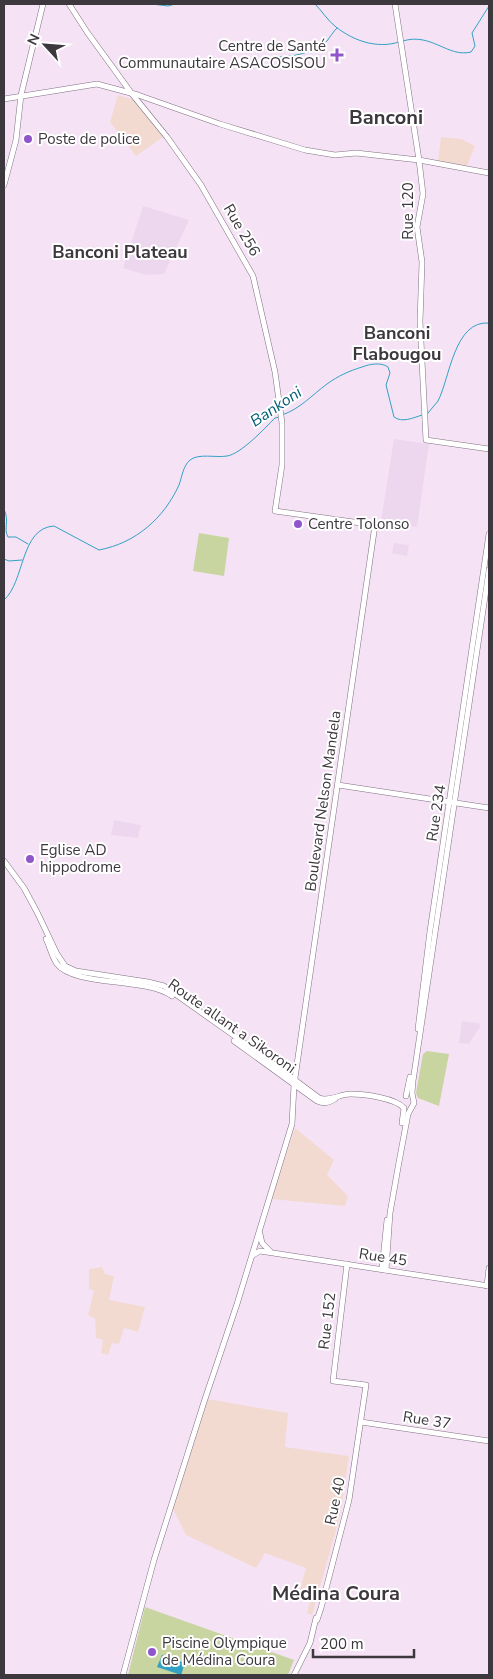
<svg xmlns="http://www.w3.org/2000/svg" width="493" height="1679" viewBox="0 0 493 1679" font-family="'Nunito Sans',sans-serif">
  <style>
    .commercial { fill: #f3dad1 }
    .built { fill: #edd7ef }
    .green { fill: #c9d5a1 }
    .water { fill: #32a1c4 }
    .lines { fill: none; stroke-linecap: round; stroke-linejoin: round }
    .stream { stroke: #32a1c4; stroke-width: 1 }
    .secondary-casing { stroke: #807181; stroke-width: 6 }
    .secondary { stroke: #fff; stroke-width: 5 }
    .poi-dot { fill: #9054cb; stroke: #fff; stroke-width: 2 }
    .labels { text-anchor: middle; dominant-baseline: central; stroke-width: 4; stroke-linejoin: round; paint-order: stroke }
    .poi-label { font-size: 15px; fill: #3d373e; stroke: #fff; text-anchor: start }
    .street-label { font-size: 15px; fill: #3d373e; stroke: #fff }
    .water-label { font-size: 16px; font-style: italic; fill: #045f78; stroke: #fff }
    .quarter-label { font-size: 18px; font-weight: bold; fill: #3d373e; stroke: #fff }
    .district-label { font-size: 20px; font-weight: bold; fill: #3d373e; stroke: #fff }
  </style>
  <rect width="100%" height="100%" fill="#f5e3f5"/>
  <!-- commercial -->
  <g class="commercial">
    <polygon points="118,95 134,100 163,137 136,156 110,122"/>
    <polygon points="441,137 461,139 475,146 467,166 438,161"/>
    <polygon points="295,1128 334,1160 327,1175 348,1196 345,1206 271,1199"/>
    <polygon points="102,1267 105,1274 114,1276 109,1300 145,1307 138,1332 124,1328 119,1344 112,1343 108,1355 101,1353 103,1340 96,1338 95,1319 88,1315 94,1291 89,1289 89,1269"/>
    <polygon points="208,1399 288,1413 285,1447 349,1456 340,1516 312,1615 307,1613 312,1594 300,1589 306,1568 265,1553 256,1568 186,1535 173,1509"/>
  </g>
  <!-- built -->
  <g class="built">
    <polygon points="143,206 189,220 164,274 146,275 123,268"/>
    <polygon points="394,439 429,444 417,527 381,521"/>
    <polygon points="394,543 409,545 407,556 392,553"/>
    <polygon points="114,820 141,825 138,838 111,835"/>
    <polygon points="462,1021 477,1023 481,1025 469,1044 459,1043"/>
  </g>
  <!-- green -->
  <g class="green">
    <polygon points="199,533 229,538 224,576 193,571"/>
    <polygon points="427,1051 449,1054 439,1106 418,1098 416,1093 423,1054"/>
    <polygon points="145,1607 294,1660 288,1675 128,1675"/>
  </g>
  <!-- water -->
  <polygon class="water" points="162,1655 185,1663 181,1675 157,1667"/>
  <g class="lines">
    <!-- stream -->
    <g class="stream">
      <polyline points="152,4 168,6 175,4"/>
      <polyline points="180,4 191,4"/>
      <polyline points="200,4 220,4"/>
      <path d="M315 4C322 11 328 21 336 27 354 41 377 49 399 42"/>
      <path d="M403 41C431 32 448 58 471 52L475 46 472 33 489 6"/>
      <path d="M276 57C293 57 313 53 327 41 330 37 333 32 337 28"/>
      <path d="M428 413C431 409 435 405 438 401 450 378 454 320 489 323"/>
      <path d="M282 415C300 409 312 395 327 384 338 376 349 371 362 367 370 364 381 362 388 367L390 373 386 385 394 417C402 423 413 418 422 415"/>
      <path d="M4 509C10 522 3 528 8 537H16L28 544"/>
      <polyline points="4,559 9,561 22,560"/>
      <path d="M4 600C25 582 20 528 54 526L99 550C136 543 164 518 179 485 182 477 183 466 190 460 199 453 216 458 227 456 241 454 265 428 275 418L279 417"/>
    </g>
    <defs>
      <g id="secondary">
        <polyline points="69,4 87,32 132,94 167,137 201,185 253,276 275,372 282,423 282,465 275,511 375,525 294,1085 292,1124 237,1304 204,1402 154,1560 123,1675"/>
        <polyline points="395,4 419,160 423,194 417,227 422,262 420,322 426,440 489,449"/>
        <polyline points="4,99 97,84 138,95 220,124 305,150 335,155 356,153 419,160 489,173"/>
        <polyline points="4,185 16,140 21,95 43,4"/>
        <polyline points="338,785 489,808"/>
        <path d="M4 861 24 888 37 912 57 954 65 966 76 971 148 982 164 986 260 1054 319 1098C330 1102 340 1094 350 1094 364 1094 395 1098 404 1108L402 1123"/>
        <path d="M46 939C50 947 52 957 57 964 75 987 145 977 172 996"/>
        <polyline points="418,1029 430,931 489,534"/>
        <path d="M234 1041 317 1101C324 1104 328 1103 335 1099"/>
        <polyline points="406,1096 410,1077"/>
        <polyline points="260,1234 262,1243 270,1251"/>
        <polyline points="253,1255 260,1251 273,1253 489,1286"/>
        <polyline points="382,1269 387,1220"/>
        <polyline points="386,1270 390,1213 399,1162 408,1114 414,1103 412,1093 413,1081 489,570"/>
        <polyline points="487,1286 489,1268"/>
        <polyline points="361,1422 489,1441"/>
        <polyline points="317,1620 321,1608 349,1500 366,1385 333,1381 347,1264"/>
        <polyline points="294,1675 310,1643 316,1618"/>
      </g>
    </defs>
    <!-- secondary casing -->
    <use href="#secondary" class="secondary-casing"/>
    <!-- secondary -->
    <use href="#secondary" class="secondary"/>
  </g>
  <!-- markers -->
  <g class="poi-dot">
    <path d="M334.5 47.5h5v5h5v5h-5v5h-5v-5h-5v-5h5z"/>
    <circle cx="28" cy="139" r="5"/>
    <circle cx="298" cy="524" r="5"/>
    <circle cx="30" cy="859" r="5"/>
    <circle cx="152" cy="1652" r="5"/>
  </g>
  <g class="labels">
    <!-- poi labels -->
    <g class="poi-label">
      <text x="326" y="46" text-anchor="end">Centre de Santé<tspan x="326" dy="17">Communautaire ASACOSISOU</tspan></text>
      <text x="38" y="139">Poste de police</text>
      <text x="308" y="524">Centre Tolonso</text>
      <text x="40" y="850">Eglise AD<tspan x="40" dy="17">hippodrome</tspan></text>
      <text x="162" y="1643">Piscine Olympique<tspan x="162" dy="17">de Médina Coura</tspan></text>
    </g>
    <!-- street labels -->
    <g class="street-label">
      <text transform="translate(408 211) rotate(-90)">Rue 120</text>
      <text transform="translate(242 230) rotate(60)">Rue 256</text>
      <text transform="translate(323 801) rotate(-82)">Boulevard Nelson Mandela</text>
      <text transform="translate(436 813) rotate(-81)">Rue 234</text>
      <text transform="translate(232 1026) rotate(35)">Route allant a Sikoroni</text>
      <text transform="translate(383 1257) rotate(9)">Rue 45</text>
      <text transform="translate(327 1321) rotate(-83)">Rue 152</text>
      <text transform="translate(427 1420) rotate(9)">Rue 37</text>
      <text transform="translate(335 1501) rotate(-78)">Rue 40</text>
    </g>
    <!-- water labels -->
    <g class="water-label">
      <text transform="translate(276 407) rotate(-34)">Bankoni</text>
    </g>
    <!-- quarter labels -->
    <g class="quarter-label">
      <text x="120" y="252">Banconi Plateau</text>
      <text x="397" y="333">Banconi<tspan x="397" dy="21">Flabougou</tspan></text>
    </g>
    <!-- district labels -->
    <g class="district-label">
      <text x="386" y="117">Banconi</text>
      <text x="336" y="1593">Médina Coura</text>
    </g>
  </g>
  <!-- border -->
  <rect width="493" height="1679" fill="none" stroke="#3d373e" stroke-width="10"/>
  <!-- north arrow -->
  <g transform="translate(45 45) rotate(296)" stroke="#ffffff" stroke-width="4" paint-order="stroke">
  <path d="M0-4L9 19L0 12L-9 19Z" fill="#3d373e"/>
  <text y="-8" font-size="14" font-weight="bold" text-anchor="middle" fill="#3d373e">N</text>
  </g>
  <!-- scale -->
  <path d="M313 1649v8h101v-8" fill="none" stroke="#3d373e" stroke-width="2.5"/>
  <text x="320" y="1649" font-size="15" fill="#3d373e" stroke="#ffffff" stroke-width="4" paint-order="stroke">200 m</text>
</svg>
